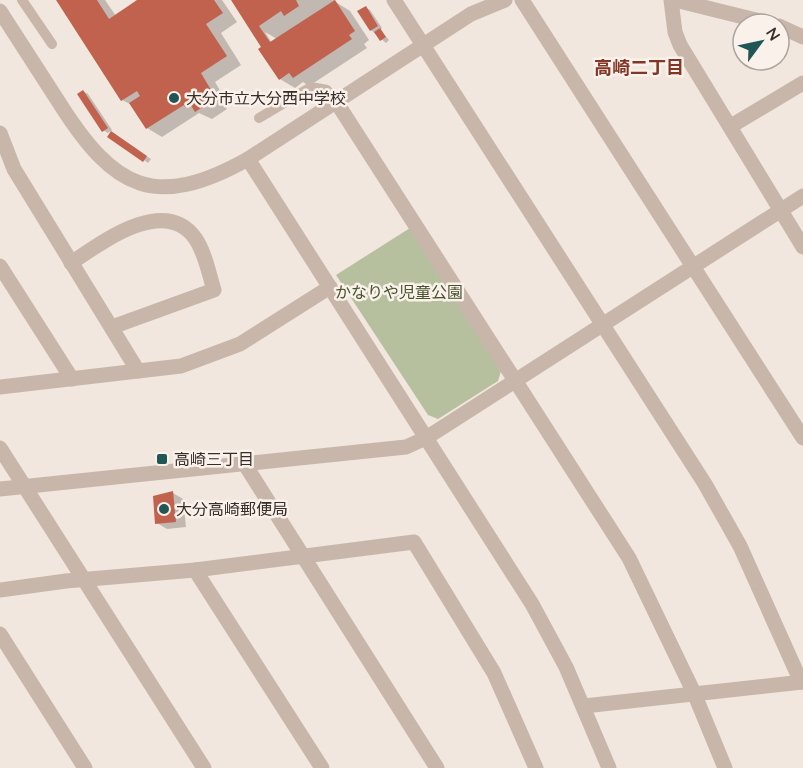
<svg xmlns="http://www.w3.org/2000/svg" width="803" height="768" viewBox="0 0 803 768" font-family="Quicksand,'Noto Sans JP',sans-serif">
  <style>
    .green { fill: #b6c09e }
    .shadow { fill: #0003; fill-rule: evenodd }
    .building { fill: #c0624d }
    .lines { fill: none; stroke-linecap: round; stroke-linejoin: round }
    .service { stroke: #c9b6aa; stroke-width: 10 }
    .minor { stroke: #c9b6aa; stroke-width: 15 }
    .tertiary { stroke: #c9b6aa; stroke-width: 15 }
    .poi-dot { fill: #205656; stroke: #f9f1ea; stroke-width: 2 }
    .labels { text-anchor: middle; dominant-baseline: central; stroke-width: 5; stroke-linejoin: round; paint-order: stroke }
    .poi-label { font-size: 16px; fill: #372d29; stroke: #f9f1ea; text-anchor: start }
    .park-label { font-size: 16px; fill: #48542e; stroke: #f9f1ea }
    .neighbourhood-label { font-size: 18px; font-weight: bold; fill: #823626; stroke: #f9f1ea }
  </style>
  <rect width="100%" height="100%" fill="#f1e7de"/>
  <!-- green -->
  <polygon class="green" points="410,228 501,371 498,381 438,419 428,415 336,275"/>
  <!-- shadow -->
  <g class="shadow">
    <polygon points="57,0 105,0 116,16 140,0 222,0 237,22 221,33 241,65 215,82 225,99 222,101 227,109 212,119 199,113 162,137 147,128 132,105 122,100"/>
    <path d="M233 0H336L334 1 350 11 369 40 364 44 367 48 309 86 303 82 295 88 280 79 263 47ZM265 32 277 39 272 43Z"/>
    <polygon points="366,8 370,10 382,28 380,30 389,40 386,43 371,30"/>
    <polygon points="83,91 88,94 112,130 108,133 103,130"/>
    <polygon points="115,136 151,159 148,163 144,160"/>
    <polygon points="173,493 183,499 186,527 167,529 157,523"/>
  </g>
  <!-- building -->
  <g class="building">
    <polygon points="56,0 97,0 109,19 137,0 214,0 223,13 206,24 227,56 201,73 211,90 208,92 213,100 195,112 190,104 185,107 184,105 146,129 129,103 140,96 137,91 121,101"/>
    <polygon points="231,0 296,0 299,6 284,16 281,11 259,26 270,42 335,0 355,31 349,35 352,39 293,78 289,73 279,80 258,49 261,47"/>
    <polygon points="366,6 378,26 370,31 357,11"/>
    <polygon points="380,28 386,37 380,41 374,32"/>
    <polygon points="83,90 108,128 102,132 77,94"/>
    <polygon points="111,131 147,156 143,162 107,137"/>
    <polygon points="173,491 176,522 155,524 153,496"/>
  </g>
  <g class="lines">
    <!-- service -->
    <g class="service">
      <polyline points="22,0 52,44"/>
      <polyline points="259,118 311,87 327,90 337,103"/>
    </g>
    <!-- minor -->
    <g class="minor">
      <polyline points="394,0 705,484 740,546 801,682"/>
      <polyline points="522,0 803,438"/>
      <polyline points="671,0 675,32 680,45 803,247"/>
      <polyline points="675,0 772,24"/>
      <polyline points="779,26 803,37"/>
      <polyline points="337,103 629,558 694,693 725,768"/>
      <polyline points="731,126 803,83"/>
      <polyline points="0,133 14,169 138,371"/>
      <polyline points="248,159 471,14 505,0"/>
      <path d="M71 263C101 243 164 195 195 238 205 252 209 274 214 290L112 327"/>
      <polyline points="0,266 72,379"/>
      <polyline points="0,387 181,366 240,344 330,287"/>
      <polyline points="426,438 803,196"/>
      <polyline points="0,448 204,768"/>
      <polyline points="244,463 437,768"/>
      <polyline points="195,570 322,768"/>
      <polyline points="0,590 66,581 195,570 414,542 494,673 536,768"/>
      <polyline points="0,634 85,768"/>
      <polyline points="584,706 803,682"/>
    </g>
    <!-- tertiary -->
    <g class="tertiary">
      <path d="M0 11C20 42 40 73 60 104 114 189 155 211 248 159L532 604 566 667 609 768"/>
      <polyline points="0,489 406,447 426,438"/>
    </g>
  </g>
  <!-- markers -->
  <g class="poi-dot">
    <circle cx="174" cy="98" r="6"/>
    <rect x="156" y="453" width="12" height="12" rx="3"/>
    <circle cx="164" cy="509" r="6"/>
  </g>
  <g class="labels">
    <!-- poi labels -->
    <g class="poi-label">
      <text x="186" y="98">大分市立大分西中学校</text>
      <text x="174" y="459">高崎三丁目</text>
      <text x="176" y="509">大分高崎郵便局</text>
    </g>
    <!-- park labels -->
    <g class="park-label">
      <text x="399" y="292">かなりや児童公園</text>
    </g>
    <!-- neighbourhood labels -->
    <g class="neighbourhood-label">
      <text x="639" y="67">高崎二丁目</text>
    </g>
  </g>
  <!-- north arrow -->
  <g transform="translate(761 42) rotate(57)"><circle r="28" fill="#f9f1ea" stroke="#aba39d" stroke-width="1.5"/>
  <path d="M0-4.5L10 22L0 15L-10 22Z" fill="#205656"/>
  <text y="-9" font-size="16" font-weight="bold" text-anchor="middle" fill="#372d29">N</text>
  </g>
</svg>
